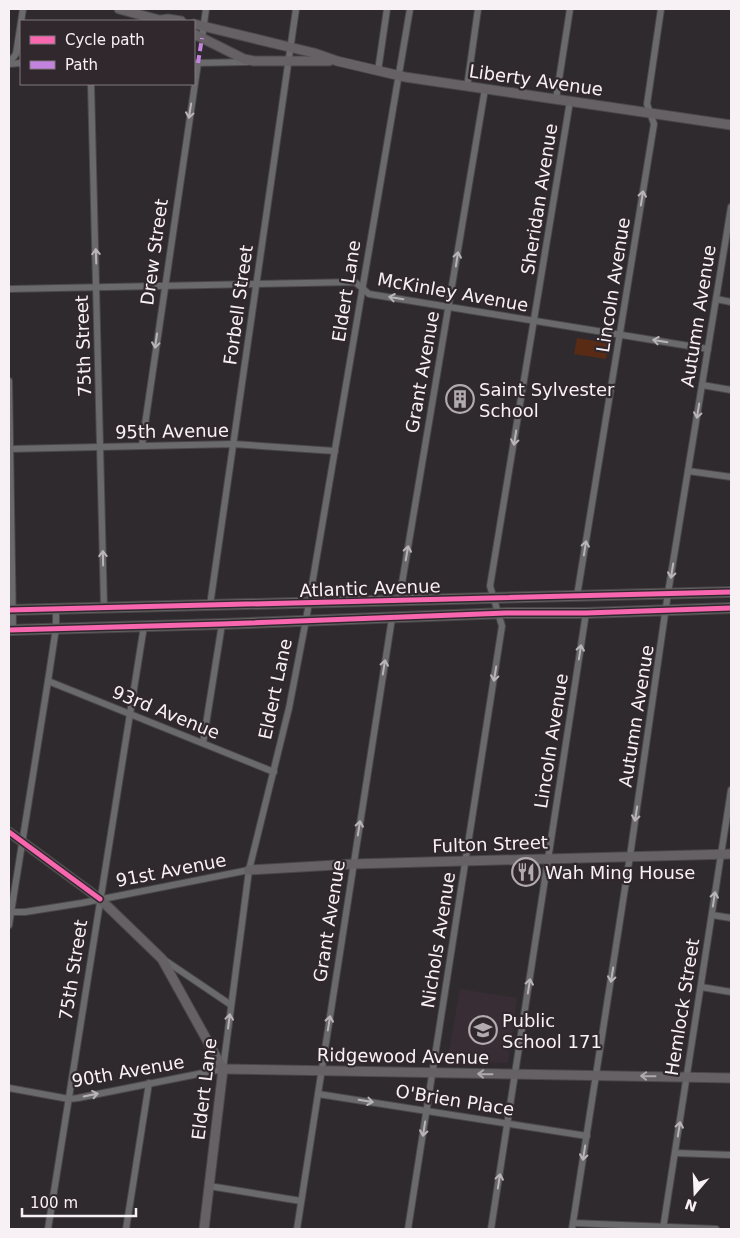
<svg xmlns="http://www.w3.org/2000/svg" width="740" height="1238" viewBox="0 0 740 1238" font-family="'DejaVu Sans',sans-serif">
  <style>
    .built { fill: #392d35 }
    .green { fill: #592b15 }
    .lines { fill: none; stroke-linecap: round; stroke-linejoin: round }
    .street-casing { stroke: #4a4749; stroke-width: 8 }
    .secondary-casing { stroke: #4a4749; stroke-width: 11 }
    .primary-casing { stroke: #4a4749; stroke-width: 12 }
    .street { stroke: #6a696b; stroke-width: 6 }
    .secondary { stroke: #656164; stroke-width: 9 }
    .primary { stroke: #626063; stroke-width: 10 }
    .quiet { stroke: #c483df; stroke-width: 4; stroke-dasharray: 8 4; stroke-linecap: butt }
    .cycleway-casing { stroke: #31282d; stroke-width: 8 }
    .cycleway { stroke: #f766af; stroke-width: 5 }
    .oneway { stroke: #b8b4b7 }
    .oneway2 { stroke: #aea9ac }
    .labels { text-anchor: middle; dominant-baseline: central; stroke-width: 4.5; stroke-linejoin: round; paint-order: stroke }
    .street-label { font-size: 18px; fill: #f7f1f5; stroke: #31282d }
    .poi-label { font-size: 18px; fill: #f7f1f5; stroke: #31282d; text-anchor: start }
  </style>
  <rect width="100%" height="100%" fill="#2f2a2d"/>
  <!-- built -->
  <polygon class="built" points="460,989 517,998 508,1063 447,1062"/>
  <!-- green -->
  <polygon class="green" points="577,338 609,343 606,359 574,354"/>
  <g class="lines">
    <defs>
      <g id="street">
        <polyline points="202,38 206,9"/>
        <polyline points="9,63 16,54 23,9"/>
        <polyline points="195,63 247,62"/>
        <polyline points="9,64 21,63"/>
        <polyline points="378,71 387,9"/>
        <polyline points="91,84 104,607"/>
        <polyline points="467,87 478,9"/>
        <polyline points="556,99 570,9"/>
        <polyline points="9,289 355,282 369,294 708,349"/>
        <polyline points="716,299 731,302"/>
        <polyline points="9,381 13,629"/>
        <polyline points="702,385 731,390"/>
        <polyline points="142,445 198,63"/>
        <polyline points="9,449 233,444 335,451"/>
        <polyline points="688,471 731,477"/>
        <polyline points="577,596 654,124 647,104 661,9"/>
        <polyline points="399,601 485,89"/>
        <polyline points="210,605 296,9"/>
        <polyline points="48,681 274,772"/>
        <polyline points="203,743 222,624"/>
        <polyline points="9,912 25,912 82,903 249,870"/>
        <polyline points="712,915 731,918"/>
        <polyline points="9,925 48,681 56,628 56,609"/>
        <polyline points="163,959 231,1005"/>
        <polyline points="701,987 731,992"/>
        <polyline points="9,1088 69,1099 78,1098 223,1069 249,870 289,708 306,620 410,9"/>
        <polyline points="318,1094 587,1136"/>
        <polyline points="675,1153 731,1155"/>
        <polyline points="209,1186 301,1201"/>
        <polyline points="573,1223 716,1229"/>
        <polyline points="48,1229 144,626"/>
        <polyline points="126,1229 149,1083"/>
        <polyline points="297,1229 392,618"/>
        <polyline points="408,1229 502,626 490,586 570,101"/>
        <polyline points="491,1229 586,613"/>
        <polyline points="572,1229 630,856 668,593 731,207"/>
        <polyline points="663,1229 731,790"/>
      </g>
      <g id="secondary">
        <polyline points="119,9 163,21"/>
        <polyline points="161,20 168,19 181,21"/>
        <polyline points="194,24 314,53 337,61 405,77 731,125"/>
        <polyline points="194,34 244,59 254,61 329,61"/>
        <polyline points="9,832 100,899 162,959 223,1069"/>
        <polyline points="249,870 353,864 731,854"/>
        <polyline points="223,1069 731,1078"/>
        <polyline points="204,1229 223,1069"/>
      </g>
      <g id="primary">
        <polyline points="9,610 731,592"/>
        <polyline points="9,630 222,624 506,613 586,613 731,608"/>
      </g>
    </defs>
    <!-- street casing -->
    <use href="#street" class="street-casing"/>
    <!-- secondary casing -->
    <use href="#secondary" class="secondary-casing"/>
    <!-- primary casing -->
    <use href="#primary" class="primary-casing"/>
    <!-- street -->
    <use href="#street" class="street"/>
    <!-- secondary -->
    <use href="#secondary" class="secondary"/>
    <!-- primary -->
    <use href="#primary" class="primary"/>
    <!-- quiet -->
    <polyline class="quiet" points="198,63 202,38"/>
    <defs>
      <g id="cycleway">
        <polyline points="9,610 731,592"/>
        <polyline points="9,630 222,624 506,613 586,613 731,608"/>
        <polyline points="9,832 100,899"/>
      </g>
    </defs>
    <!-- cycleway casing -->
    <use href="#cycleway" class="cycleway-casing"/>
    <!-- cycleway -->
    <use href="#cycleway" class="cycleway"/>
  </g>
  <!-- one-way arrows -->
  <defs><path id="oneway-shaft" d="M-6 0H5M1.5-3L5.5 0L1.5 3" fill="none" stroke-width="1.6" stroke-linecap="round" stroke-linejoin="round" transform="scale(1.25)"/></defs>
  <g class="oneway">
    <use href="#oneway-shaft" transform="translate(190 111) rotate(99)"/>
    <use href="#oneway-shaft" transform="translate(642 198) rotate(-81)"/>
    <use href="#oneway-shaft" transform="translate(96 256) rotate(-92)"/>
    <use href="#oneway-shaft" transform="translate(457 259) rotate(-81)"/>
    <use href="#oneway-shaft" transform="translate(396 298) rotate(-171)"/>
    <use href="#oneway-shaft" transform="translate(156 341) rotate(98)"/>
    <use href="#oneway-shaft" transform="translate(660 341) rotate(-171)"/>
    <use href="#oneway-shaft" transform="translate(698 411) rotate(99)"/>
    <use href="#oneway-shaft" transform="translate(515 438) rotate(99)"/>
    <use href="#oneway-shaft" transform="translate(585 548) rotate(-81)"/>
    <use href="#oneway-shaft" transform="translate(407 553) rotate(-80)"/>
    <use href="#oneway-shaft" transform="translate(103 558) rotate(-91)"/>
    <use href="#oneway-shaft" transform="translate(672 571) rotate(99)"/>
    <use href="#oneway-shaft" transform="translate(580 652) rotate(-81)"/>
    <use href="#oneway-shaft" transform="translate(384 667) rotate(-81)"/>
    <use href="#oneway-shaft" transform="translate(495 674) rotate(99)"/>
    <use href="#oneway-shaft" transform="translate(636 814) rotate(99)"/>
    <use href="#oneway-shaft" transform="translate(359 828) rotate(-81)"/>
    <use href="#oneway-shaft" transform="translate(714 899) rotate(-81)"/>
    <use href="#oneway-shaft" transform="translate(612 975) rotate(99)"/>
    <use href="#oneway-shaft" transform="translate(529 986) rotate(-81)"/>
    <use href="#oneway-shaft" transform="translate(229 1021) rotate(-83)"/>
    <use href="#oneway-shaft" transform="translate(329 1023) rotate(-81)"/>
    <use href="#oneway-shaft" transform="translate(91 1095) rotate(-12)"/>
    <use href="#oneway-shaft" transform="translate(366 1101) rotate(9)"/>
    <use href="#oneway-shaft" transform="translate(424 1129) rotate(99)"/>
    <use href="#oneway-shaft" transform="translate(679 1129) rotate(-81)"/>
    <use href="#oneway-shaft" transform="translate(584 1153) rotate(99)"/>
    <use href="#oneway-shaft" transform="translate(499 1181) rotate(-81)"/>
  </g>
  <g class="oneway2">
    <use href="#oneway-shaft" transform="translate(485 1074) rotate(-179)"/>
    <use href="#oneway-shaft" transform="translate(648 1076) rotate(-179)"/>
  </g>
  <!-- icons -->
  <defs>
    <symbol id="building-ring" viewBox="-11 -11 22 22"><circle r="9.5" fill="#31282d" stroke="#b1abaf" stroke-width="1.5"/><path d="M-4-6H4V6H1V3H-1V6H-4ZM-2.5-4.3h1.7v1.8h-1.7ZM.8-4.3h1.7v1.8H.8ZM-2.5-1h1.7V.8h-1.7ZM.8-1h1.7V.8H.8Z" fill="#b1abaf"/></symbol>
    <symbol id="restaurant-ring" viewBox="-11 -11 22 22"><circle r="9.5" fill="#31282d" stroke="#b1abaf" stroke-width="1.5"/><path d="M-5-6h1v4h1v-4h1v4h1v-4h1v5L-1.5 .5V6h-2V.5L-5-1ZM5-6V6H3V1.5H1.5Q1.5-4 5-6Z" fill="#b1abaf"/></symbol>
    <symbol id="school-ring" viewBox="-11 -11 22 22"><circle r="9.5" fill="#31282d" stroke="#b1abaf" stroke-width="1.5"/><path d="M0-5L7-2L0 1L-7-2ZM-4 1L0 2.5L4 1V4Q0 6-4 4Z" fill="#b1abaf"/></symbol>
  </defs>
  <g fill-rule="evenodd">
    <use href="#building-ring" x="444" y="383" width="32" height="32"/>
    <use href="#restaurant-ring" x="510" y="856" width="32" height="32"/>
    <use href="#school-ring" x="467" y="1014" width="32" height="32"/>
  </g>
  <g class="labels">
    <!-- street labels -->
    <g class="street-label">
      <text transform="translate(536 80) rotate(8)">Liberty Avenue</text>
      <text transform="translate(539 199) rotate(-81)">Sheridan Avenue</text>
      <text transform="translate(154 252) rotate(-82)">Drew Street</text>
      <text transform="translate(613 285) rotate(-81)">Lincoln Avenue</text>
      <text transform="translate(346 291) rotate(-81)">Eldert Lane</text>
      <text transform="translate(453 292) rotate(10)">McKinley Avenue</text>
      <text transform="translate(238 305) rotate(-82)">Forbell Street</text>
      <text transform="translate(698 316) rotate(-81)">Autumn Avenue</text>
      <text transform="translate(83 346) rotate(-92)">75th Street</text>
      <text transform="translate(422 372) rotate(-80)">Grant Avenue</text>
      <text transform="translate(172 431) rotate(-1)">95th Avenue</text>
      <text transform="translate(370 588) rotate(-2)">Atlantic Avenue</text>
      <text transform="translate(275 689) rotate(-78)">Eldert Lane</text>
      <text transform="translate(166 712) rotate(22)">93rd Avenue</text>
      <text transform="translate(636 716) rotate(-81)">Autumn Avenue</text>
      <text transform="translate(551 741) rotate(-81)">Lincoln Avenue</text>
      <text transform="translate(490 844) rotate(-2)">Fulton Street</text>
      <text transform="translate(171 870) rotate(-11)">91st Avenue</text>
      <text transform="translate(329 921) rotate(-81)">Grant Avenue</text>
      <text transform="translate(438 940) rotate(-81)">Nichols Avenue</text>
      <text transform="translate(73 970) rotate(-81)">75th Street</text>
      <text transform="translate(682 1007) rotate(-81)">Hemlock Street</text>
      <text transform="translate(403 1056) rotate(1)">Ridgewood Avenue</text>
      <text transform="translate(128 1071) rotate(-10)">90th Avenue</text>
      <text transform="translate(204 1089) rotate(-83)">Eldert Lane</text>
      <text transform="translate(455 1100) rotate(9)">O'Brien Place</text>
    </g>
    <!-- poi labels -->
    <g class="poi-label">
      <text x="479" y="389">Saint Sylvester<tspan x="479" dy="21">School</tspan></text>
      <text x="545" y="872">Wah Ming House</text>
      <text x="502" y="1020">Public<tspan x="502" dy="21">School 171</tspan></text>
    </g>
  </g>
  <!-- border -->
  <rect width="740" height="1238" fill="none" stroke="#f7f1f5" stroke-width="20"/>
  <!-- legend -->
  <rect x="20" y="20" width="175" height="65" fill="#31282d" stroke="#80787d"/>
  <rect x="30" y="36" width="25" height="8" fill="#f766af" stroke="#80787d"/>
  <text x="65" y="45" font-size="15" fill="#f7f1f5">Cycle path</text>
  <rect x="30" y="61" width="25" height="8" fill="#c483df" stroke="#80787d"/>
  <text x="65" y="70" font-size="15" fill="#f7f1f5">Path</text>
  <!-- north arrow -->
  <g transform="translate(695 1193) rotate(199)" stroke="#31282d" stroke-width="4" paint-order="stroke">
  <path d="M0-4L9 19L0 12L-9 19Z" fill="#f7f1f5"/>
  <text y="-8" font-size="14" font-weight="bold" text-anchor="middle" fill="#f7f1f5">N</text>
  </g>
  <!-- scale -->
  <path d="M22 1208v8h114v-8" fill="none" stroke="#f7f1f5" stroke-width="2.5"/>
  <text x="30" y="1208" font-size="15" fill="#f7f1f5" stroke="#31282d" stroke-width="4" paint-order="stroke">100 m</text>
</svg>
